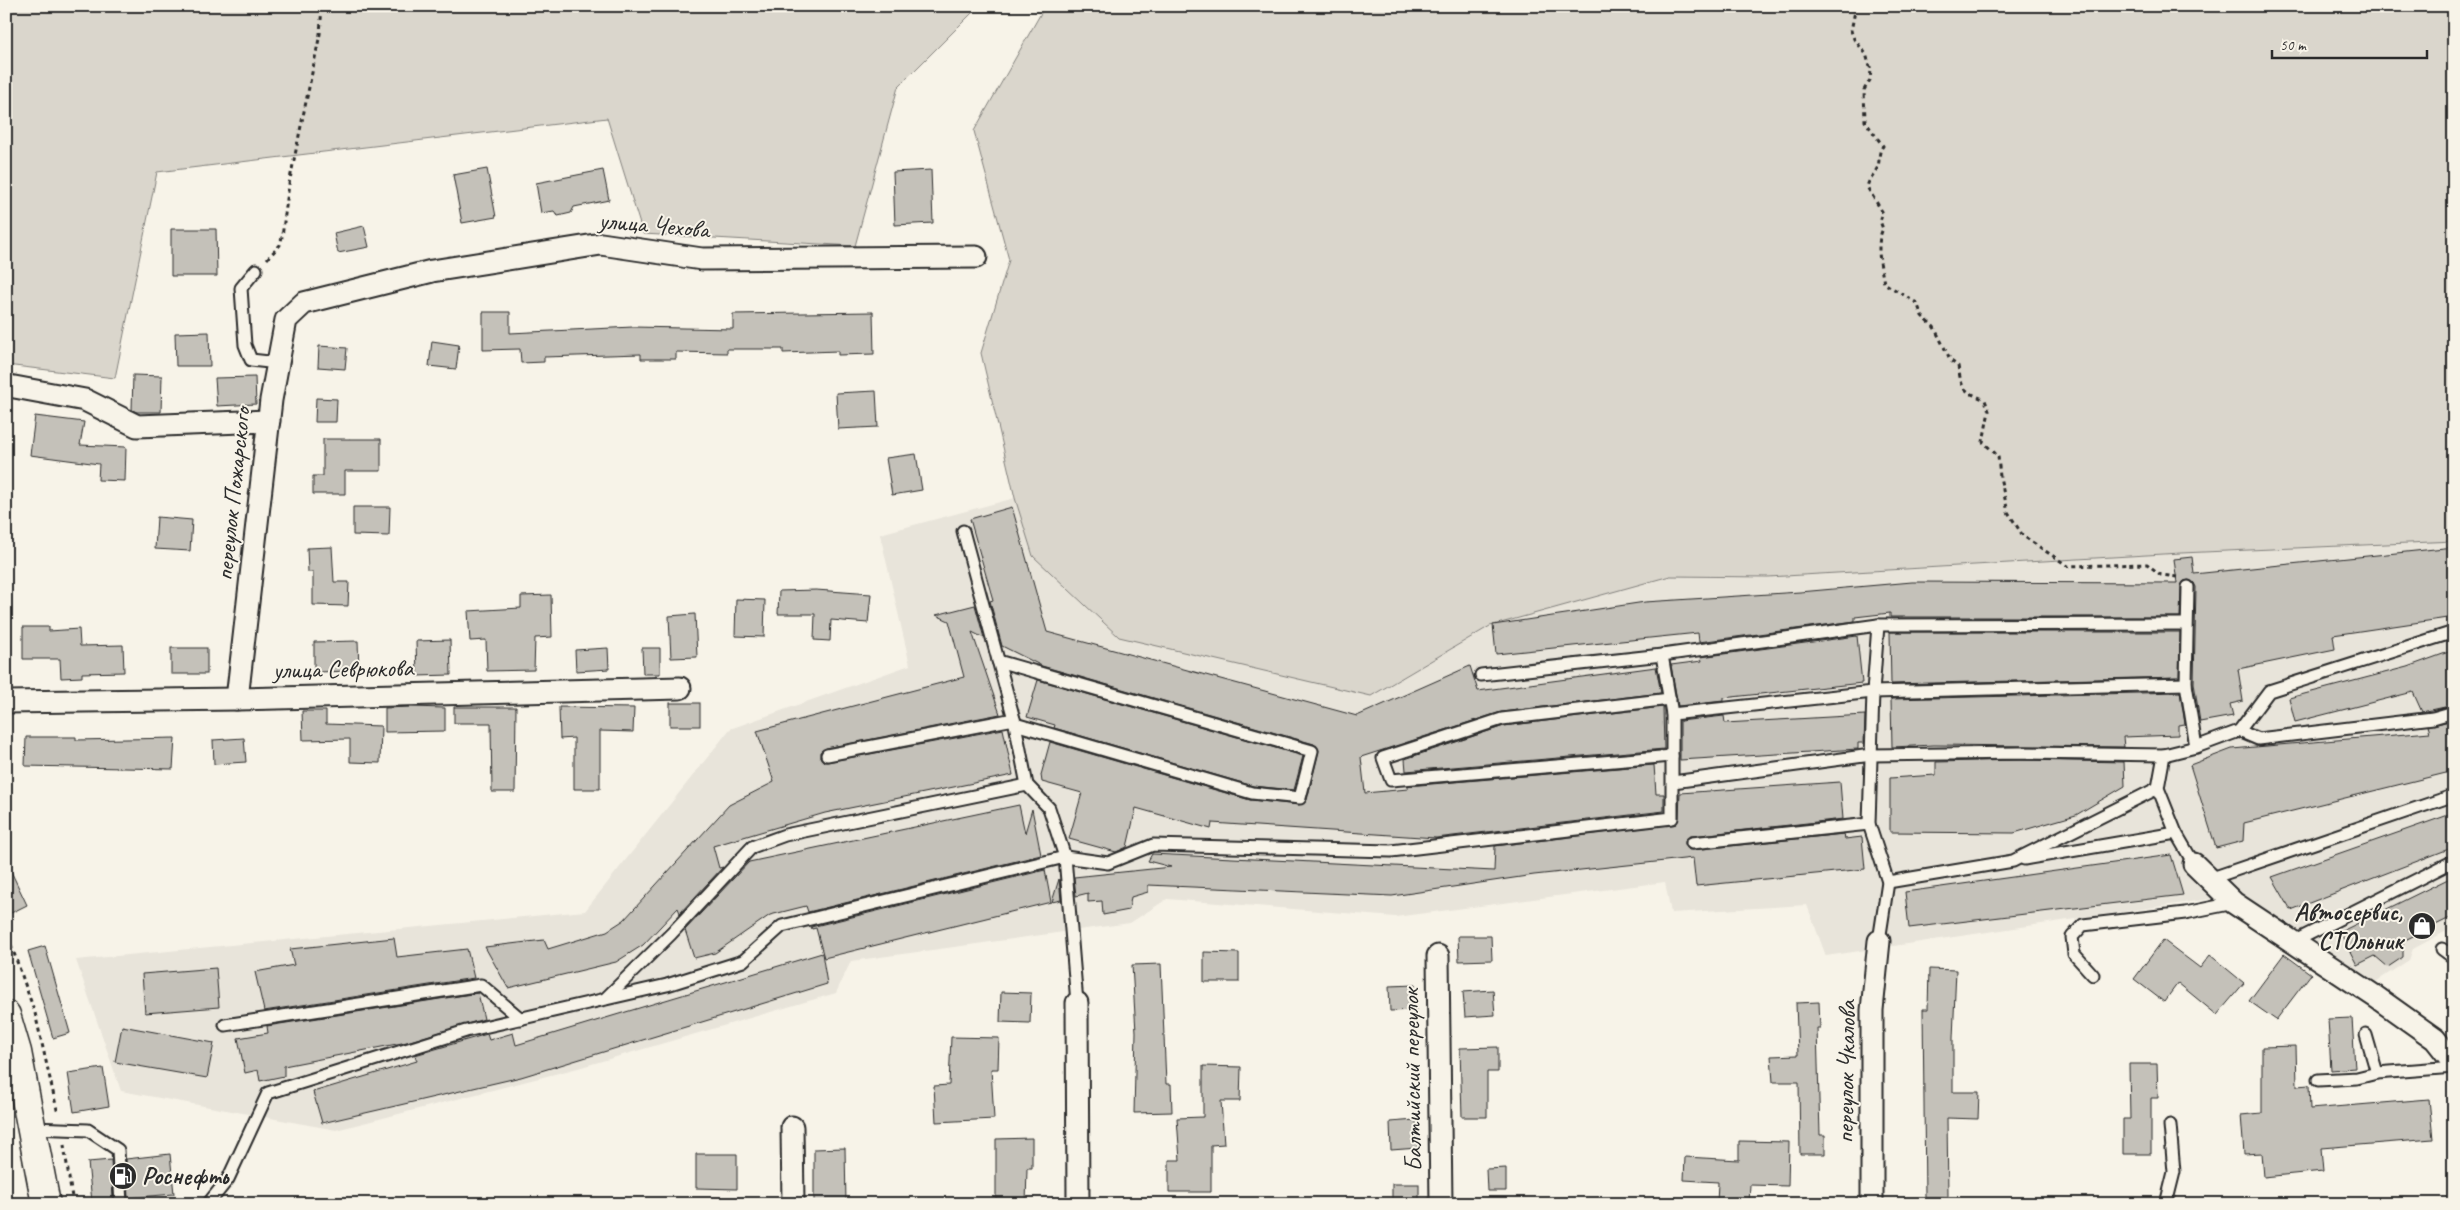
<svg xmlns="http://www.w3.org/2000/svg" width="2460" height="1210" viewBox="0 0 2460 1210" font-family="Caveat,sans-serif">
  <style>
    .built { fill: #e8e4da }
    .green { fill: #dad6cc; stroke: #82807c }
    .building { fill: #c4c1b9; stroke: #2b2b2b }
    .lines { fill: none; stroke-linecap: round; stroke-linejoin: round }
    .service-casing { stroke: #2b2b2b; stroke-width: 15 }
    .minor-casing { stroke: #2b2b2b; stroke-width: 25 }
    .secondary-casing { stroke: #2b2b2b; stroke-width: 31 }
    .path { stroke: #2b2b2b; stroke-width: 3; stroke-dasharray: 4 4; stroke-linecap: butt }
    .service { stroke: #f7f3e8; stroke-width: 11 }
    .minor { stroke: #f7f3e8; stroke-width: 21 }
    .secondary { stroke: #f7f3e8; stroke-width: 28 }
    .labels { text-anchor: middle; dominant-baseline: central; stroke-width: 4; stroke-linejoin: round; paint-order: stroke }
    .street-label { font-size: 25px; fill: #2b2b2b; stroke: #f7f3e8 }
    .poi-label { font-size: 25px; font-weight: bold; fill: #2b2b2b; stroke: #f7f3e8; text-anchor: end }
  </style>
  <rect width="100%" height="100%" fill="#f7f3e8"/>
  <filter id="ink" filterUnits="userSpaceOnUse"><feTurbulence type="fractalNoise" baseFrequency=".02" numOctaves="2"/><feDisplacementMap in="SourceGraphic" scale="10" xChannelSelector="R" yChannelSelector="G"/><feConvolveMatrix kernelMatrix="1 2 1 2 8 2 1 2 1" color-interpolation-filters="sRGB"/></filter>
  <g filter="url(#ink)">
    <!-- built -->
    <polygon class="built" points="1015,498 1033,556 1371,696 1490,626 1670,576 1768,577 2181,553 2454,541 2454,927 2413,949 2409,960 2374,983 2231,896 1826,956 1807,905 1671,913 1665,882 1395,917 1167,899 1130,923 851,961 836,993 578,1068 336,1130 121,1091 76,960 585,911 730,729 910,665 880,534"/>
    <!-- green -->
    <g class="green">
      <polygon points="6,6 979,6 898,87 855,246 643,234 607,118 157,172 115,378 6,365"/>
      <polygon points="1045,6 2454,6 2454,541 2181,553 1768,577 1670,576 1490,626 1371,696 1119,637 1033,556 1015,498 981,353 1009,260 974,131"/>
    </g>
    <!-- building -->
    <g class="building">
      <polygon points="487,169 496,217 462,223 453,175"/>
      <polygon points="603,170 609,200 574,207 571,213 558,216 554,211 541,213 536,183"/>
      <polygon points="931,170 933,223 895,225 893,172"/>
      <polygon points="364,226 369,247 338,253 334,233"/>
      <polygon points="171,229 216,229 217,276 171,276"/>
      <polygon points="483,312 510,312 510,333 633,327 733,329 733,314 873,312 874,354 838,355 838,351 783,353 783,349 727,349 727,353 676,352 676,359 641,359 641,354 544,357 544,362 521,363 520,349 483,350"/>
      <polygon points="209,332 210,366 176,366 175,333"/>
      <polygon points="432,341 459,345 456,369 429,366"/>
      <polygon points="319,346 347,348 345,369 318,367"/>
      <polygon points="133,375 162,376 161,412 137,412 132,410"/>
      <polygon points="255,377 256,404 217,406 215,378"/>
      <polygon points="876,391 878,427 838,429 836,393"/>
      <polygon points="316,398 337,399 336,422 315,422"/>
      <polygon points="35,416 84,422 80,445 126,447 125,481 98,480 99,464 30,455"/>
      <polygon points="323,439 381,439 381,471 345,471 345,494 313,494 313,476 323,476"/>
      <polygon points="916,454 922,490 892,495 886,458"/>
      <polygon points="353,507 390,507 389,536 353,535"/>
      <polygon points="1012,507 1047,632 1357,716 1470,666 1478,691 1656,667 1661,693 1501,712 1361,757 1365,793 1408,789 1408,786 1654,765 1656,794 1664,794 1664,811 1436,838 1212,823 1211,829 1136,808 1127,847 1116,852 1069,839 1082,793 1042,782 1041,775 1050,742 1250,800 1299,805 1307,800 1319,750 1314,744 1042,666 1002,646 990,601 993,600 970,519"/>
      <polygon points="157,517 192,520 190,551 155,549"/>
      <polygon points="332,547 334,582 349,582 348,606 313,605 313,572 308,572 307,548"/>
      <polygon points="2454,547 2454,617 2333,635 2335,649 2238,669 2243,701 2230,704 2233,716 2200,722 2194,683 2196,587 2194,583 2189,580 2184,581 2181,586 2180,617 1890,617 1890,613 1855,617 1855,621 1699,642 1698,633 1496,654 1493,625 1645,602 1800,592 1912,582 2177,583 2174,559 2192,557 2194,574"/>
      <polygon points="816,590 871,594 868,623 831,620 830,641 814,640 815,614 778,614 779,591"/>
      <polygon points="551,595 552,637 535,638 534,670 487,671 486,640 470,641 468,611 521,608 521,596"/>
      <polygon points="736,599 765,600 764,637 735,636"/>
      <polygon points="975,605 984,638 972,632 1000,714 826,748 820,752 820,757 824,762 828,762 1003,729 1013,775 825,813 713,846 719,868 723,867 680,913 678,908 643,945 616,962 508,988 485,947 544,940 548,949 607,931 624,920 729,805 774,782 757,731 964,677 949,621 936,615"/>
      <polygon points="695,614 697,657 671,658 669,616"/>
      <polygon points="23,627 49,627 49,631 79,629 80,646 123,645 124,672 82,673 82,677 61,678 60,659 23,659"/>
      <polygon points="1890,632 2180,632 2179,677 1891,684"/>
      <polygon points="1857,636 1862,683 1723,698 1723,701 1678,706 1671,665 1702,661 1701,657"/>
      <polygon points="450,640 451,675 417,676 416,641"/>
      <polygon points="358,641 359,671 314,672 314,642"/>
      <rect x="171" y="648" width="36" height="26"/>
      <polygon points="608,648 609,669 576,671 575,650"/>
      <polygon points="642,648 660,648 660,674 643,674"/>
      <polygon points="2454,650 2454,705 2422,712 2413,692 2295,722 2289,698 2407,667"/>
      <polygon points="1038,680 1303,756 1294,790 1253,786 1054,728 1055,725 1027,717"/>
      <polygon points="2180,692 2185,724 2178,725 2178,735 2123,737 2124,747 1934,745 1892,747 1891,699"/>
      <rect x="670" y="703" width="30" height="23"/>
      <polygon points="410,707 445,708 445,731 385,732 385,708"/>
      <polygon points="454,707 516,707 515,792 492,792 491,723 454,723"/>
      <polygon points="559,707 634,708 633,732 600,731 600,789 574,789 574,738 560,739"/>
      <polygon points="1663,707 1664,749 1406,771 1405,759 1504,726"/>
      <polygon points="302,711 326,711 326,724 381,726 380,763 350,762 350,739 303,740"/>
      <polygon points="1865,715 1864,743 1858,743 1858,749 1680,760 1680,721 1724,716 1725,723"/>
      <polygon points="2454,720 2454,771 2244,823 2243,841 2216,848 2190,765 2232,749 2430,732 2428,726"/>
      <polygon points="26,737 76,737 76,740 175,738 173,769 25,766"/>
      <polygon points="244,738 246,762 214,764 213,740"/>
      <polygon points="2020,760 2124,762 2125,786 2076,815 2014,833 1890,832 1890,778 1936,775 1936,762"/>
      <polygon points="1840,782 1843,819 1691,836 1685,840 1685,844 1689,850 1693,850 1844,834 1845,839 1862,837 1865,869 1696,886 1693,858 1534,875 1392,896 1148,885 1148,892 1131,897 1129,910 1103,915 1102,901 1088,902 1088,893 1076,896 1074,877 1171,867 1148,861 1152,854 1494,871 1495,846 1676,824 1679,818 1680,793"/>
      <polygon points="1019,805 1025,833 1032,809 1041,855 808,912 806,906 770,915 715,953 694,958 685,930 749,862"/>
      <polygon points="2454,813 2454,847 2291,910 2272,877"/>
      <polygon points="2171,855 2183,895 1909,928 1905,892"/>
      <polygon points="6,861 27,905 11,913 6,904"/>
      <polygon points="1045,870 1051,902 824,958 816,928 812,929 811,927"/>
      <polygon points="2454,876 2454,916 2403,941 2403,957 2388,967 2375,956 2357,965 2340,932"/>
      <polygon points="1059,879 1061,900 1052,902"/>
      <polygon points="1458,936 1491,936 1492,960 1459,961"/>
      <polygon points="394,938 397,957 467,949 474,978 264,1011 255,972 294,965 290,949"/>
      <polygon points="2163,940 2200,968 2210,955 2244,983 2217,1015 2178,983 2164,1002 2134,979"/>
      <polygon points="45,946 70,1033 53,1038 28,951"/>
      <polygon points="1204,952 1239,953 1239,982 1204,982"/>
      <polygon points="822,953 827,984 521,1077 322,1123 313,1092 417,1061 415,1055 487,1034 489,1040 513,1033 516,1045"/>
      <polygon points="2284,954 2311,974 2276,1020 2249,1001"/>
      <polygon points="1161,964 1166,1084 1171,1084 1172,1112 1134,1113 1136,1032 1132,965"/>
      <polygon points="216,968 219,1007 145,1013 142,974"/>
      <polygon points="1929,969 1956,970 1953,1038 1953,1092 1979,1092 1978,1119 1947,1118 1948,1197 1925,1197 1923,1009 1928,1009"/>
      <polygon points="1415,985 1416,1010 1390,1011 1389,986"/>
      <polygon points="1493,990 1495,1015 1465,1017 1463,992"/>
      <polygon points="1001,992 1031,993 1030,1023 1000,1022"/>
      <polygon points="478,993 484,1019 407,1042 284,1066 284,1076 260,1081 258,1070 245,1073 238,1038 268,1033 267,1026"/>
      <polygon points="1819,1002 1820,1028 1817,1028 1820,1135 1825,1135 1825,1154 1800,1154 1799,1082 1773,1082 1771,1056 1798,1055 1796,1003"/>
      <polygon points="2352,1018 2355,1068 2331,1070 2328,1019"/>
      <polygon points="122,1026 214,1043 207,1078 115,1062"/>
      <polygon points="951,1037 999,1038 998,1069 991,1069 994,1119 936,1122 934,1086 949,1085"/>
      <polygon points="2296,1046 2297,1086 2309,1085 2310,1109 2429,1099 2433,1139 2321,1148 2323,1171 2264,1177 2262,1153 2244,1154 2241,1115 2262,1113 2262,1047"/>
      <polygon points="1498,1047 1498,1072 1487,1072 1487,1117 1462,1117 1460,1048"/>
      <polygon points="2129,1064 2157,1064 2158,1098 2151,1098 2151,1154 2123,1154 2123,1119 2130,1119"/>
      <polygon points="1203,1066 1241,1067 1240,1101 1221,1101 1224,1144 1211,1145 1211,1192 1169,1192 1169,1160 1180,1160 1177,1118 1203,1117"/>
      <polygon points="103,1068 109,1106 74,1112 68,1073"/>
      <polygon points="1416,1120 1418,1148 1391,1150 1390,1122"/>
      <polygon points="1032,1138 1032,1168 1027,1168 1026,1204 996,1204 996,1139"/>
      <polygon points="1739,1141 1789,1142 1788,1186 1750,1185 1749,1204 1717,1204 1718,1182 1684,1180 1685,1157 1739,1160"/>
      <polygon points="845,1148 846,1204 814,1204 814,1149"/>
      <polygon points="170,1154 174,1194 128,1198 126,1159"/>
      <polygon points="696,1154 737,1154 737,1189 696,1188"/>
      <polygon points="111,1160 113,1200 92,1202 88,1162"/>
      <polygon points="1506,1168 1506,1191 1487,1191 1486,1169"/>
      <rect x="1392" y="1184" width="27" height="20"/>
    </g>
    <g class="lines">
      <defs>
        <g id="service">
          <polyline points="256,270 241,288 245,345 251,360 278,363"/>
          <polyline points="963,531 1014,719 1027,785 1049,808 1065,857 1077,1003"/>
          <polyline points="2188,587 2186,684 2196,747"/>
          <polyline points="1662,655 1878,625"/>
          <polyline points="998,661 1312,751 1300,798 1252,793 1015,724"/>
          <polyline points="1670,699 1502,719 1383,758 1391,780 1672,756"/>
          <polyline points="1672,714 1873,692 2186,684"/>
          <polyline points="2239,731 2258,739 2433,718 2454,712"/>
          <polyline points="827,755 1014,719"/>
          <polyline points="2164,755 2158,788 2176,833 2194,864"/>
          <polyline points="1673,782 1871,755 2020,753 2164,755 2196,747 2239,731 2269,691 2454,632"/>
          <polyline points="1692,843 1869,824"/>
          <polyline points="2024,859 2176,833"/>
          <polyline points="2209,879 2452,796"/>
          <polyline points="1888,882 2013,861 2158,788"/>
          <polyline points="1879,941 1888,882 1869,824 1873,692 1878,625 2186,624"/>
          <polyline points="2293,942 2454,861"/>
          <polyline points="2442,949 2454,958"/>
          <polyline points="2093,975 2074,954 2072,937 2083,925 2185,913 2234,903"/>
          <polyline points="605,999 671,934 752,847 785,835 1027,785"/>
          <polyline points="225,1025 481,985 521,1019"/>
          <polyline points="2366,1035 2377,1073"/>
          <polyline points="2318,1080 2357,1078 2377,1073 2454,1067"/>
          <polyline points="32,1128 88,1130 118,1150 121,1204"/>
          <polyline points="208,1204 228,1179 268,1093 466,1031 667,985 743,961 782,926 1065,857 1108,863 1153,845 1391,851 1672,818 1672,714 1662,655 1481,675"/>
          <polyline points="2166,1204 2174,1172 2170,1125"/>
        </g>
        <g id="minor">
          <polyline points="9,386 85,400 137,426 269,421"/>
          <polyline points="237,699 271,400 286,320 304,303 432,271 601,244 702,259 976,257"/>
          <polyline points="6,702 237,699 680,688"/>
          <polyline points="2194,864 2234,903 2376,997 2435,1039 2454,1063"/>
          <polyline points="1438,956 1441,1204"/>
          <polyline points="1077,1003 1078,1204"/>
          <polyline points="792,1127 793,1204"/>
          <polyline points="1872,1204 1872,1010 1879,941"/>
        </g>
        <polyline id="secondary" points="6,1015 17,1052 46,1204"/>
      </defs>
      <!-- service casing -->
      <use href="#service" class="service-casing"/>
      <!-- minor casing -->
      <use href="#minor" class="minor-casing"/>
      <!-- secondary casing -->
      <use href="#secondary" class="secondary-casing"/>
      <!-- path -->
      <g class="path">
        <path d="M1854 6 1855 11 1851 31 1854 39 1866 54 1871 70 1870 80 1864 90 1865 121 1883 146C1878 152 1880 159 1878 166 1875 174 1869 178 1867 187L1883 213 1880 221 1883 229C1875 244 1881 268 1884 283L1917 303 1922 316 1934 327 1951 361 1958 366C1962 390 1962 390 1985 400L1989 411 1983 442 1998 456 2000 477 2008 512 2023 536 2068 566 2147 564 2161 575 2177 577"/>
        <polyline points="267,259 280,245 282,237 289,184 320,34 322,6"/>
        <polyline points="6,930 35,1013 58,1114"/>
        <polyline points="64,1145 73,1204"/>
      </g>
      <!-- service -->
      <use href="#service" class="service"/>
      <!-- minor -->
      <use href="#minor" class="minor"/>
      <!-- secondary -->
      <use href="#secondary" class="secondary"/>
    </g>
  </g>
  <!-- icons -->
  <defs>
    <symbol id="shop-disc" viewBox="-11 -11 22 22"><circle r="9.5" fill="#2b2b2b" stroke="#f7f3e8"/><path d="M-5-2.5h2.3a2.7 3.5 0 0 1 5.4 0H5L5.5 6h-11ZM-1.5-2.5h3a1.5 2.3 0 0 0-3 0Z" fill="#fff"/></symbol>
    <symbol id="fuel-disc" viewBox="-11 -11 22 22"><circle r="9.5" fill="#2b2b2b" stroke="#f7f3e8"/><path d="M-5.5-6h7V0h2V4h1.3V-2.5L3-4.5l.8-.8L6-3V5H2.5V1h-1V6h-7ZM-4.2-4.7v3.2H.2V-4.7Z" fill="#fff"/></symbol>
  </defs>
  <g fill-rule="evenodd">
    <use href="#shop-disc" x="2406" y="910" width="32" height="32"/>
    <use href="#fuel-disc" x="107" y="1160" width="32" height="32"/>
  </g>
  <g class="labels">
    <!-- street labels -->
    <g class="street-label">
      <text transform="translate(654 225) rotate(5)">улица Чехова</text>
      <text transform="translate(233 494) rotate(-84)">переулок Пожарского</text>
      <text transform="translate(343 669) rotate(-1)">улица Севрюкова</text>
      <text transform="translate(1846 1072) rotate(-89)">переулок Чкалова</text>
      <text transform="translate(1412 1080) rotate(-91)">Балтийский переулок</text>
    </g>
    <!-- poi labels -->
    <g class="poi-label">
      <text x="2403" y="912">Автосервис,<tspan x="2403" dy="29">СТОльник</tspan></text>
      <text x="142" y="1176" text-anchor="start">Роснефть</text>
    </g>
  </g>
  <!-- margin -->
  <rect width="2460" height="1210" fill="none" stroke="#f7f3e8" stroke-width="25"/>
  <rect x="12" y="12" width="2435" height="1185" fill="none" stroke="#2b2b2b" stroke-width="2" filter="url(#ink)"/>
  <!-- scale -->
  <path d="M2272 50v8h155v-8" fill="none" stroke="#2b2b2b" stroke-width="2.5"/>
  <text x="2280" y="50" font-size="15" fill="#2b2b2b" stroke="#f7f3e8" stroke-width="4" paint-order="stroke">50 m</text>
</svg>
